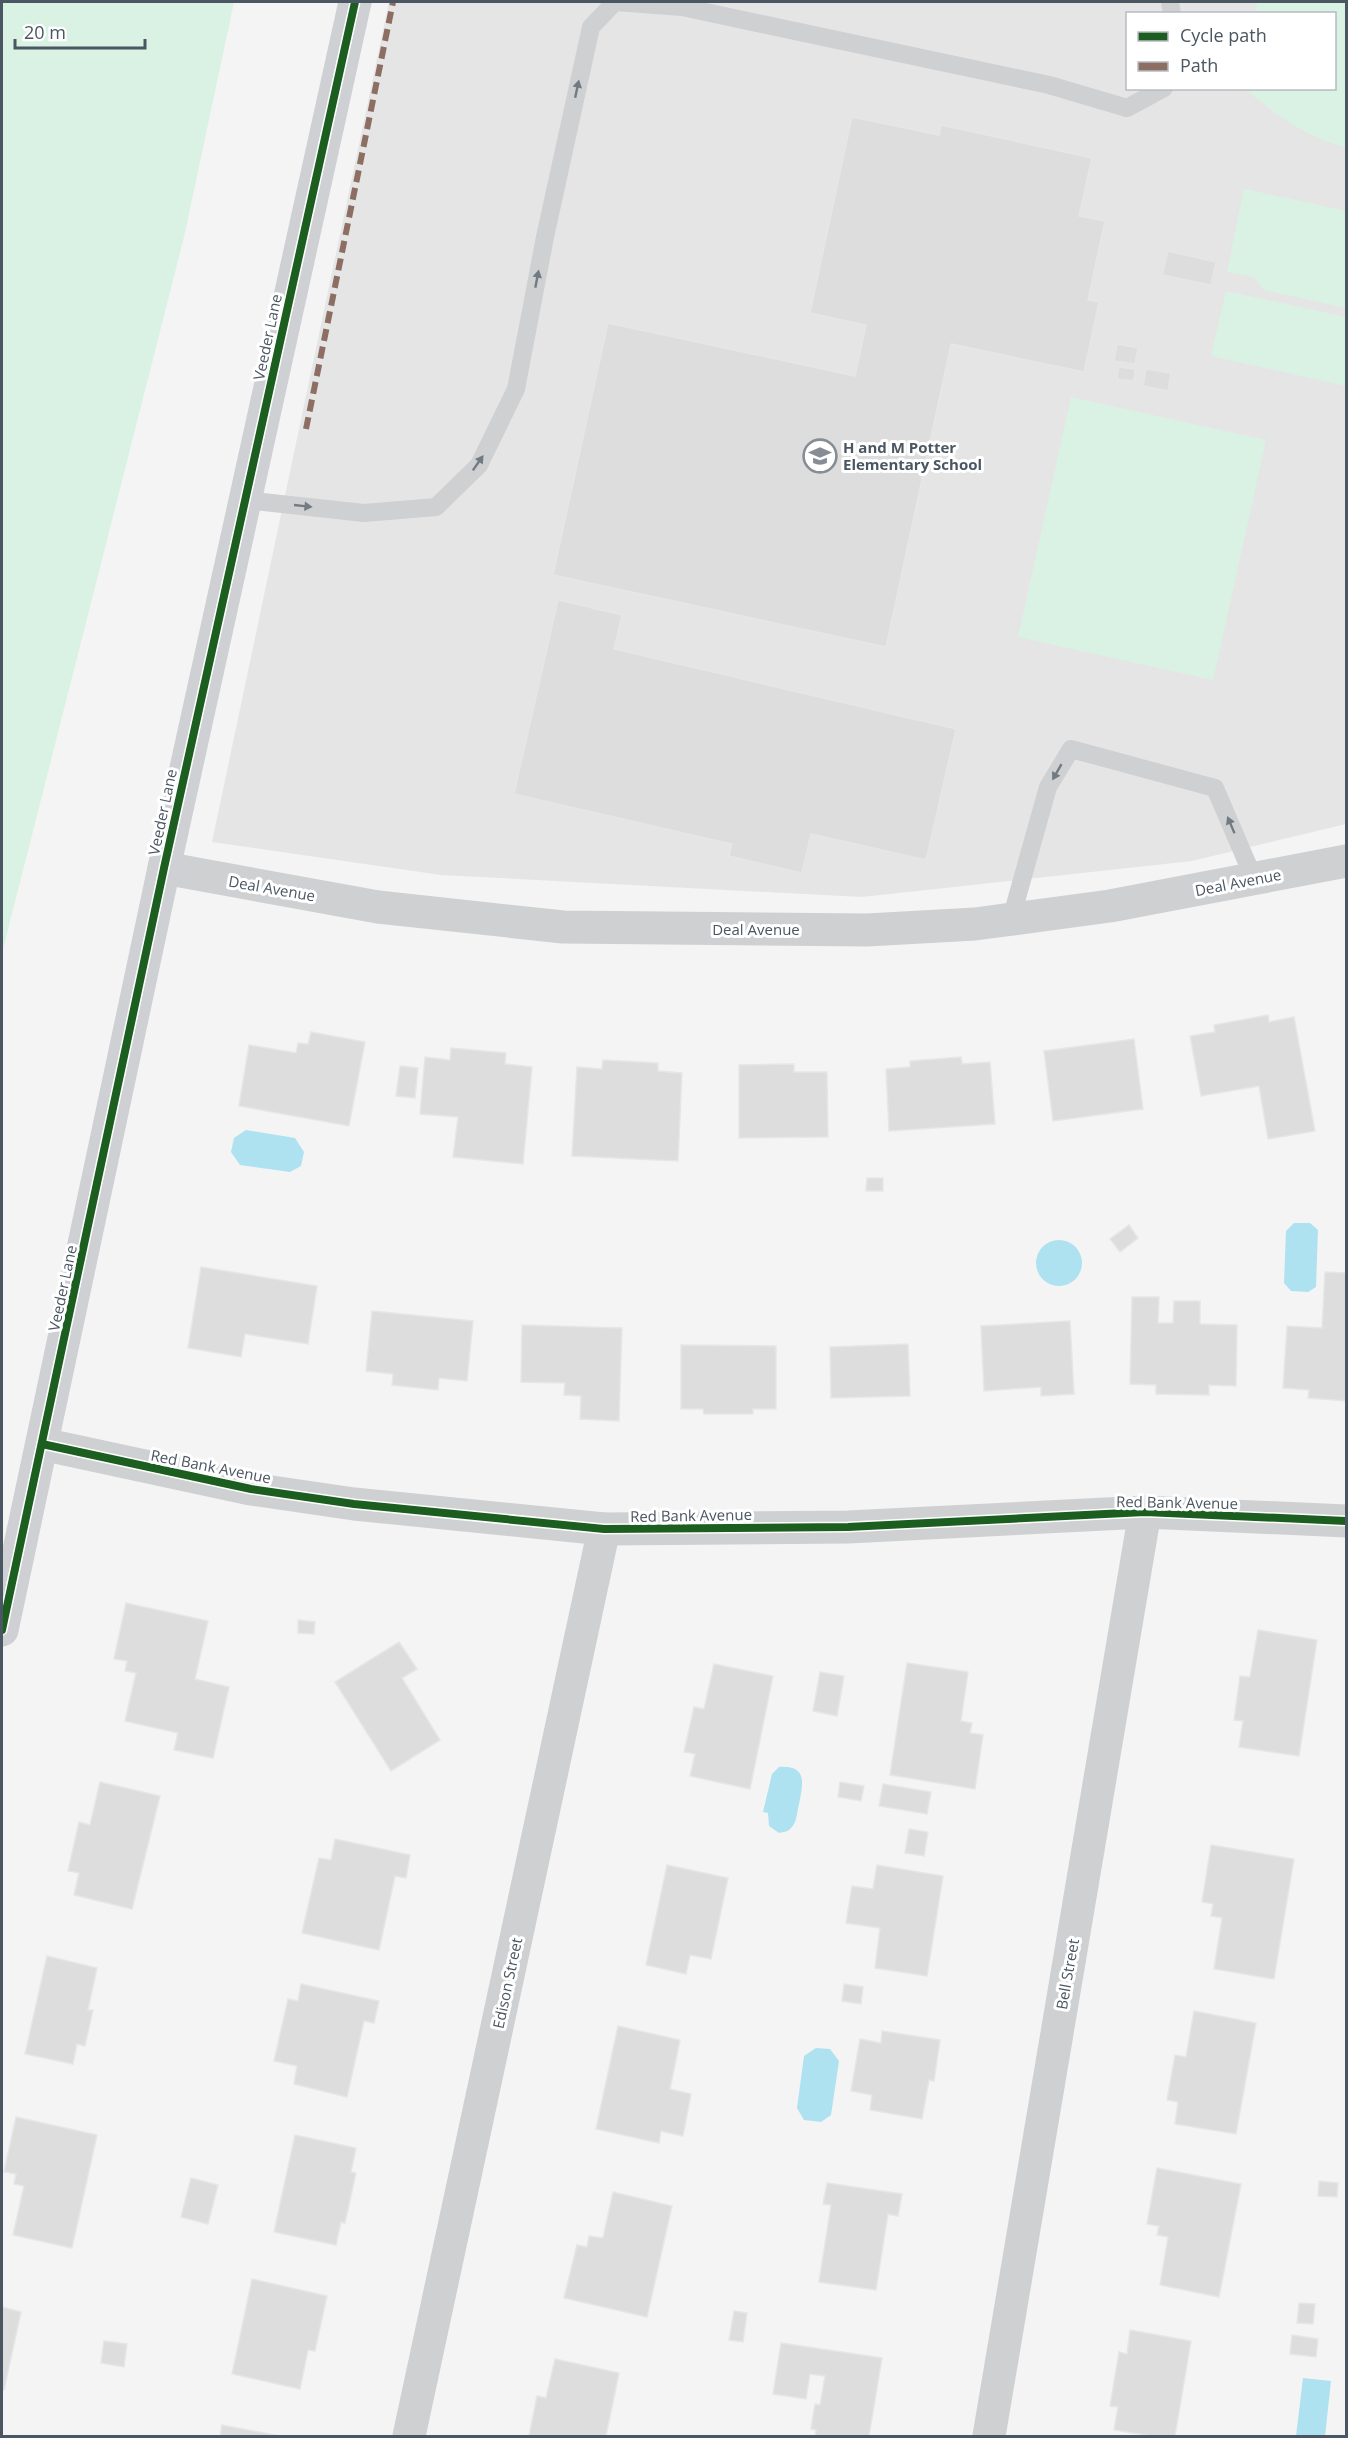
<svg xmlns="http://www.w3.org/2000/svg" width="1348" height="2438" viewBox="0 0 1348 2438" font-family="'Open Sans',sans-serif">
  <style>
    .education { fill: #e6e5e6; fill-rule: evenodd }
    .green { fill: #d9f2e3 }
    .water { fill: #aee2f0 }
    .building { fill: #ddddde; stroke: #e5e6e7; stroke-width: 1.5 }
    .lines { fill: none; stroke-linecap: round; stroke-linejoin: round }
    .lane { stroke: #ced0d2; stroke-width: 18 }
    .street { stroke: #ced0d2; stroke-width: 33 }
    .secondary { stroke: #ced0d4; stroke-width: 33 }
    .quiet { stroke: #8d6e63; stroke-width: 6; stroke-dasharray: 12 6; stroke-linecap: butt }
    .cycleway-casing { stroke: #fff; stroke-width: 11 }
    .cycleway { stroke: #1b5e20; stroke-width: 8 }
    .oneway { fill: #727b83 }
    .labels { text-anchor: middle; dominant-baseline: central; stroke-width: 6; stroke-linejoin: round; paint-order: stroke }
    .street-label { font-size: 15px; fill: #4a5661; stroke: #fff }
    .poi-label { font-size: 15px; font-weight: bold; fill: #4a5661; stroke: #fff; text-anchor: start }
  </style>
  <rect width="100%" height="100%" fill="#f4f4f4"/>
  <!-- education -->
  <path class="education" d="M389 2H1346V824L1192 861 862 897 441 875 212 842ZM1128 14H1334V88H1128Z"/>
  <!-- green -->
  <g class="green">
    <polygon points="2,2 234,2 184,237 2,953"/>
    <path d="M1258 2H1346V147C1307 138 1275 114 1245 89L1334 88V14L1255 13Z"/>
    <polygon points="1244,189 1346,211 1346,308 1264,290 1254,277 1227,272"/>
    <polygon points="1226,291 1346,317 1346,386 1211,356"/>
    <polygon points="1071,397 1266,440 1213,680 1018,637"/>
  </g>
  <!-- water -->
  <g class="water">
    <polygon points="246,1130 295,1138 304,1152 301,1166 290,1172 240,1165 231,1152 234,1138"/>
    <polygon points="1294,1223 1310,1223 1318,1230 1316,1287 1308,1292 1291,1291 1284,1283 1286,1231"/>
    <circle cx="1059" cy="1263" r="23"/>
    <path d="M779 1767C808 1765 803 1784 799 1804 797 1811 797 1822 792 1827 789 1831 785 1832 779 1833L769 1826 768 1813 763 1812 772 1774Z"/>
    <polygon points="816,2048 830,2049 839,2061 831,2115 821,2122 804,2120 797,2108 804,2056"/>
    <polygon points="1303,2378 1331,2381 1325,2436 1296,2436"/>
  </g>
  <!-- building -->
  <g class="building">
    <polygon points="852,117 939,135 941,125 1092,158 1079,216 1105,221 1088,300 1099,302 1084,372 951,344 886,647 553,575 608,323 855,376 866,325 810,313"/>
    <polygon points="1168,251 1216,262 1211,285 1162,275"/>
    <polygon points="1117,344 1138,348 1135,364 1114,361"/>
    <polygon points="1119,367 1135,369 1134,381 1117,379"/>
    <polygon points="1146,369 1171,373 1168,391 1143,386"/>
    <polygon points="558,600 622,615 614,649 956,729 926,860 811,834 802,873 729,856 732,844 514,794"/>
    <polygon points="1268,1015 1269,1022 1294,1017 1315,1131 1268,1139 1259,1086 1201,1096 1190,1036 1215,1032 1214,1025"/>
    <polygon points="311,1032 365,1042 349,1126 239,1106 249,1045 296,1053 298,1043 308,1044"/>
    <polygon points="1134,1039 1143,1109 1053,1121 1044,1051"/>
    <polygon points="451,1048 506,1053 505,1064 532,1067 523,1164 453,1157 458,1117 420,1114 425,1057 450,1060"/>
    <polygon points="961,1057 962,1064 990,1062 995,1124 889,1131 886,1069 910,1067 910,1061"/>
    <polygon points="603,1060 658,1063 658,1071 682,1073 678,1161 572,1156 577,1067 602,1069"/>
    <polygon points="794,1064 794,1072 827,1072 828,1137 739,1138 739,1065"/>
    <polygon points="400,1066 418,1068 415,1098 396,1096"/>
    <polygon points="867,1178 883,1178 883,1191 866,1191"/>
    <polygon points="1129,1225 1138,1238 1120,1252 1110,1239"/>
    <polygon points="201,1267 317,1286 308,1344 245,1334 241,1357 188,1348"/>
    <polygon points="1325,1272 1346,1273 1346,1401 1308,1398 1309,1390 1283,1388 1287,1326 1322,1328"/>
    <polygon points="1132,1297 1159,1297 1158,1323 1173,1323 1174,1301 1200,1301 1200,1324 1237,1325 1236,1386 1209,1385 1209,1395 1156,1394 1156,1385 1130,1384"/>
    <polygon points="372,1311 473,1321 467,1381 439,1378 438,1390 392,1385 393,1374 366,1371"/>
    <polygon points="1070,1321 1074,1394 1041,1396 1041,1387 984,1391 981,1326"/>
    <polygon points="522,1325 622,1328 619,1421 580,1419 581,1396 564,1395 565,1383 521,1382"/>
    <polygon points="908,1344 910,1396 831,1398 830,1347"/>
    <polygon points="681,1345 776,1346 776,1409 753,1409 753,1414 704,1414 703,1409 681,1409"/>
    <polygon points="126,1603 208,1621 195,1679 229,1687 213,1758 174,1750 178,1733 125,1721 136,1673 125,1671 127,1661 114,1659"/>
    <polygon points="298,1620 315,1622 314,1634 298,1633"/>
    <polygon points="1258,1630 1317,1640 1299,1756 1239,1747 1243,1721 1234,1720 1240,1676 1250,1677"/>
    <polygon points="399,1642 417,1669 402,1678 440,1740 391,1771 335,1682"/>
    <polygon points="907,1663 968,1672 961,1721 972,1723 970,1733 983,1735 975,1789 890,1775"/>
    <polygon points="714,1664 773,1676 750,1789 690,1776 695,1754 684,1752 694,1707 704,1709"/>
    <polygon points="820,1672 844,1676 837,1716 813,1711"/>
    <polygon points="100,1782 160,1796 132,1909 74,1895 79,1873 68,1871 79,1822 90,1825"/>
    <polygon points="840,1782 864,1786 861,1801 838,1797"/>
    <polygon points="883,1784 931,1792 927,1814 879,1806"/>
    <polygon points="909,1829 928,1832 924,1856 905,1853"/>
    <polygon points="335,1839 410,1855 406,1878 395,1876 379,1950 302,1933 319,1858 331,1860"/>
    <polygon points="1211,1845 1294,1859 1274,1979 1214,1969 1222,1918 1211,1916 1213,1904 1202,1902"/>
    <polygon points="667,1865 728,1878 711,1959 690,1955 686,1974 646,1965"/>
    <polygon points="877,1865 943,1876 927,1976 875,1968 880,1928 846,1923 852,1886 873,1889"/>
    <polygon points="47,1956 97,1968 88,2010 93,2010 85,2046 77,2044 73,2064 25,2054"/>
    <polygon points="301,1984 379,2001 374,2023 364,2021 347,2097 294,2084 297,2066 274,2061 288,1999 298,2001"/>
    <polygon points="844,1984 863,1987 861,2004 842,2001"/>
    <polygon points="1194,2011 1256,2023 1236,2134 1175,2124 1178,2102 1167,2100 1175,2055 1186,2057"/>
    <polygon points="618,2026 680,2040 670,2089 691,2094 683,2136 661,2131 659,2143 596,2129"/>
    <polygon points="882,2031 940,2040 934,2081 929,2080 922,2119 870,2110 872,2095 851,2091 860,2039 881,2043"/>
    <polygon points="16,2117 97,2135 72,2248 13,2235 24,2186 14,2184 16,2174 4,2172"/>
    <polygon points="295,2135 356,2148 351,2172 356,2173 345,2223 341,2222 336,2245 274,2232"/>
    <polygon points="1157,2168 1241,2184 1219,2297 1160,2285 1168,2237 1157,2235 1159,2226 1147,2224"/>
    <polygon points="191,2178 218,2185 208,2224 181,2217"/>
    <polygon points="1319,2181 1338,2183 1337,2197 1318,2196"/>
    <polygon points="827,2183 902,2194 898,2216 888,2214 876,2290 819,2282 831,2205 823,2204"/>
    <polygon points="613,2192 672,2206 647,2317 564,2298 577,2245 587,2247 589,2236 603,2238"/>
    <polygon points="252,2279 327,2296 315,2351 308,2350 300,2389 232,2374"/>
    <polygon points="1299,2303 1315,2304 1313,2324 1297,2323"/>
    <polygon points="2,2307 21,2312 4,2390 2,2389"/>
    <polygon points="734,2311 747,2313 743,2342 729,2340"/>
    <polygon points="1130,2330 1191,2341 1175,2436 1151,2436 1114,2430 1118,2407 1110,2406 1119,2352 1127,2354"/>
    <polygon points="1292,2335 1318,2339 1316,2357 1290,2354"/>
    <polygon points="104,2341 127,2344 124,2367 101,2363"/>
    <polygon points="781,2343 882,2358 869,2436 815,2436 816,2430 811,2429 815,2404 820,2405 825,2376 810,2374 806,2399 773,2394"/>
    <polygon points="555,2359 619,2373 606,2436 529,2436 537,2396 546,2398"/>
    <polygon points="222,2425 280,2436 220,2436"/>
  </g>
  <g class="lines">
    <!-- lane -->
    <g class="lane">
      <polyline points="1170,2 1172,14"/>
      <polyline points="245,500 364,513 436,507 479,465 516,389 545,237 591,27 615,2 682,7 1049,85 1127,108 1164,88"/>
      <polyline points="1011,919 1048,787 1071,749 1215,788 1254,879"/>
    </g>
    <!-- street -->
    <g class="street">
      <polyline points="164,868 378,907 563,927 867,930 975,924 1110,906 1346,861"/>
      <polyline points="42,1444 251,1489 354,1504 604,1529 848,1527 1145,1512 1346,1521"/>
      <polyline points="409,2436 604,1529"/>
      <polyline points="989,2436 1145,1512"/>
    </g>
    <!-- secondary -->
    <polyline class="secondary" points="2,1630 164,868 355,2"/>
    <!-- quiet -->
    <polyline class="quiet" points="306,429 393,2"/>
    <defs>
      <g id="cycleway">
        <polyline points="42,1444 251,1489 354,1504 604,1529 848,1527 1145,1512 1346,1521"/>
        <polyline points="2,1630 164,868 355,2"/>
      </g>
    </defs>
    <!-- cycleway casing -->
    <use href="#cycleway" class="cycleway-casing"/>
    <!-- cycleway -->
    <use href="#cycleway" class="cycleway"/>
  </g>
  <!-- one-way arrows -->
  <defs><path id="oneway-solid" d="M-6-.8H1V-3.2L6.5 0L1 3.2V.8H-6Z" transform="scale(1.5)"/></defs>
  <g class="oneway">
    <use href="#oneway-solid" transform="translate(577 89) rotate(-78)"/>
    <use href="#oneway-solid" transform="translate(537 279) rotate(-79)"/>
    <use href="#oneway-solid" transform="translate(478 463) rotate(-55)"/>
    <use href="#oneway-solid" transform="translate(303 506) rotate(6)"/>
    <use href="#oneway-solid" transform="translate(1057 772) rotate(120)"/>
    <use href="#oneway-solid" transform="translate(1231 825) rotate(-113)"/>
  </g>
  <!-- icons -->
  <defs>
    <symbol id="school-ring" viewBox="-11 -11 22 22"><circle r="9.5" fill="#fff" stroke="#868d94" stroke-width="1.5"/><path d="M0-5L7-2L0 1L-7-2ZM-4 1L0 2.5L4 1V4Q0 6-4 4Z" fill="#868d94"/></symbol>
  </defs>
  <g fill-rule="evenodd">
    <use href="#school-ring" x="801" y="437" width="38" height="38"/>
  </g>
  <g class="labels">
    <!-- street labels -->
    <g class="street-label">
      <text transform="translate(267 337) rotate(-78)">Veeder Lane</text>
      <text transform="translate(162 812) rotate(-78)">Veeder Lane</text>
      <text transform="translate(1238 882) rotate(-11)">Deal Avenue</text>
      <text transform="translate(272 888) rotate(10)">Deal Avenue</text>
      <text x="756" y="929">Deal Avenue</text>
      <text transform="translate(62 1288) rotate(-78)">Veeder Lane</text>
      <text transform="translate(211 1466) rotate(11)">Red Bank Avenue</text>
      <text transform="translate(1177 1502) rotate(1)">Red Bank Avenue</text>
      <text transform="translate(691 1515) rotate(-1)">Red Bank Avenue</text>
      <text transform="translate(1067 1974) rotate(-80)">Bell Street</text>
      <text transform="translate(507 1983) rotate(-78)">Edison Street</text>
    </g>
    <!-- poi labels -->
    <g class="poi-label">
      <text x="843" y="447">H and M Potter<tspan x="843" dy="17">Elementary School</tspan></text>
    </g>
  </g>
  <!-- border -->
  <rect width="1348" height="2438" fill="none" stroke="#4a5661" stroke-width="6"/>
  <!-- legend -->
  <rect x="1126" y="12" width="210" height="78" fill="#ffffff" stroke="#b7bbc0" stroke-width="1.5"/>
  <rect x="1138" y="32" width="30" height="9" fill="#1b5e20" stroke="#b7bbc0" stroke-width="1.5"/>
  <text x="1180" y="42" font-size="18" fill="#4a5661">Cycle path</text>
  <rect x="1138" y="62" width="30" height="9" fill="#8d6e63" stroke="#b7bbc0" stroke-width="1.5"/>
  <text x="1180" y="72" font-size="18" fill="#4a5661">Path</text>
  <!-- scale -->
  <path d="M15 39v9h130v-9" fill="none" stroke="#4a5661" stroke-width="3"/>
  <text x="24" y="39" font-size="18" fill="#4a5661" stroke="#ffffff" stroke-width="4.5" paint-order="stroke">20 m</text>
</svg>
